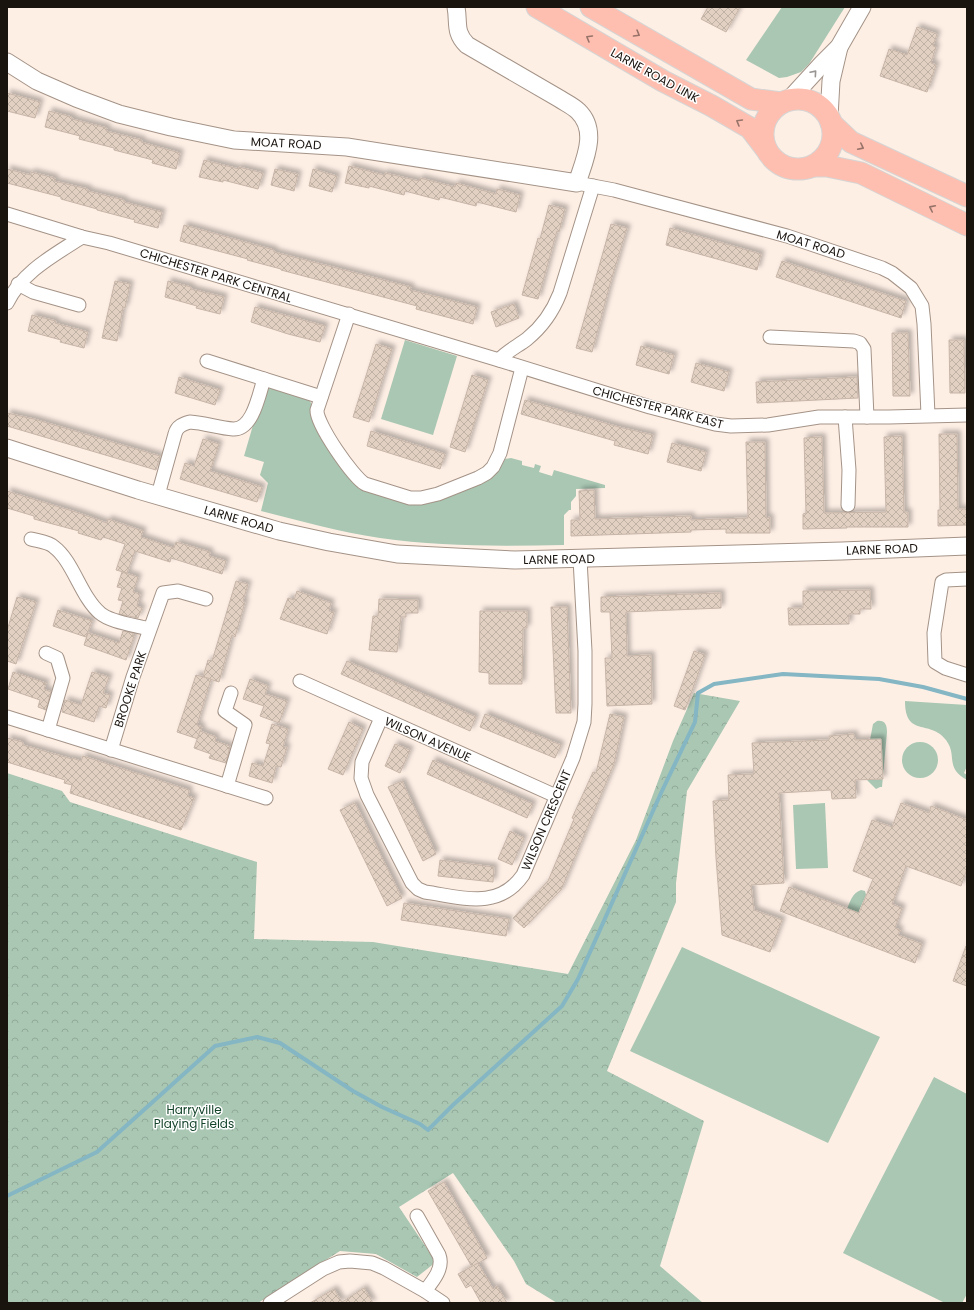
<svg xmlns="http://www.w3.org/2000/svg" width="974" height="1310" viewBox="0 0 974 1310" font-family="Poppins,sans-serif">
  <style>
    .grass { fill: #a9c7b3 }
    .forest { fill: url(#forest-crowns) }
    .lines { fill: none; stroke-linecap: round; stroke-linejoin: round }
    .stream { stroke: #84b6c4; stroke-width: 4 }
    .building { fill: url(#building-cross-hatch); stroke: #c7b5a8; filter: url(#shadow) }
    .minor-casing { stroke: #a49387; stroke-width: 15 }
    .tertiary-casing { stroke: #a49387; stroke-width: 19 }
    .primary-casing { stroke: #d6d5d4; stroke-width: 23 }
    .minor { stroke: #fff; stroke-width: 13 }
    .tertiary { stroke: #fff; stroke-width: 17 }
    .primary { stroke: #febfb0; stroke-width: 21 }
    .oneway { stroke: #977268 }
    .oneway2 { stroke: #989593 }
    .labels { text-anchor: middle; dominant-baseline: central; stroke-width: 3; stroke-linejoin: round; paint-order: stroke }
    .street-label { font-size: 12px; fill: #1a140f; stroke: #fff }
    .park-label { font-size: 12px; fill: #14442a; stroke: #fff }
  </style>
  <defs>
    <pattern id="forest-crowns" width="20" height="18" patternUnits="userSpaceOnUse"><rect width="20" height="18" fill="#a9c7b3"/><path d="M2 6a3 3 0 1 1 6 0M12 15a3 3 0 1 1 6 0" fill="none" stroke="#91aa99"/></pattern>
    <pattern id="building-cross-hatch" width="8" height="8" patternUnits="userSpaceOnUse"><rect width="8" height="8" fill="#e2d0c3"/><path d="M0 0l8 8M0 8l8-8" fill="none" stroke="#c1b2a6"/></pattern>
    <filter id="shadow"><feDropShadow dx="3.5" dy="-3.5" stdDeviation="2" flood-color="#0004"/></filter>
  </defs>
  <rect width="100%" height="100%" fill="#feefe5"/>
  <!-- grass -->
  <g class="grass">
    <polygon points="782,7 845,7 809,64 801,72 787,77 779,78 746,60"/>
    <polygon points="405,340 457,356 433,435 381,419"/>
    <path d="M271 384 307 396 311 403 313 409 355 478 407 502 504 459 511 458 522 461V465L534 468 535 464 541 466 539 472 552 476 554 470 605 485V488L576 489V496L571 502V510H569L564 515V545C503 546 440 547 380 538 340 532 300 521 261 511L268 483 260 475 264 462 244 456 263 391Z"/>
    <path d="M905 701 967 705V766L964 773 967 775V780C944 767 958 756 946 740 930 719 905 738 905 701Z"/>
    <path d="M877 721C885 720 887 725 887 732L882 787H880L876 789 867 780 883 779 881 739 870 740 873 724Z"/>
    <circle cx="920" cy="760" r="18"/>
    <polygon points="825,803 828,868 796,869 793,805"/>
    <path d="M861 890 865 891 866 895 858 913 847 909C850 902 852 893 861 890Z"/>
    <polygon points="682,947 880,1037 828,1143 630,1051"/>
    <polygon points="934,1077 967,1094 967,1294 962,1303 945,1303 843,1253"/>
  </g>
  <!-- forest -->
  <polygon class="forest" points="694,693 740,701 687,791 676,883 676,902 607,1071 704,1121 660,1266 703,1303 557,1303 526,1284 514,1261 453,1173 399,1207 436,1262 417,1277 376,1254 340,1251 258,1303 7,1303 7,773 62,791 70,802 257,862 254,939 373,942 568,974 636,840 673,741"/>
  <g class="lines">
    <!-- stream -->
    <polyline class="stream" points="7,1196 97,1152 215,1046 257,1037 280,1043 353,1091 382,1107 420,1124 428,1130 453,1105 562,1006 578,979 661,793 695,722 698,693 714,684 783,674 879,679 923,687 967,699"/>
  </g>
  <!-- building -->
  <g class="building">
    <polygon points="708,7 740,7 726,32 701,19"/>
    <polygon points="917,27 937,34 933,46 936,47 931,63 936,65 927,92 880,76 889,49 907,55"/>
    <polygon points="7,93 40,102 35,118 7,111"/>
    <polygon points="49,111 72,117 72,119 107,128 106,131 142,140 141,142 180,153 176,169 152,163 153,160 114,150 114,148 79,139 80,136 45,127"/>
    <polygon points="204,160 239,169 239,167 263,173 258,189 223,180 223,182 199,177"/>
    <polygon points="349,166 384,175 385,173 419,181 420,178 455,187 456,183 496,194 497,189 520,195 516,212 477,202 476,206 440,197 439,200 405,191 404,195 369,186 369,188 345,183"/>
    <polygon points="7,169 31,175 31,172 55,178 54,181 88,189 88,191 124,200 124,202 162,212 158,228 134,222 135,220 97,210 97,209 61,199 61,197 7,183"/>
    <polygon points="275,169 298,174 294,191 271,185"/>
    <polygon points="313,169 337,176 332,192 309,186"/>
    <polygon points="549,205 565,209 559,232 557,231 538,299 522,295 538,238 540,239"/>
    <polygon points="611,224 627,228 610,284 592,352 576,348"/>
    <polygon points="184,225 274,250 274,252 411,287 410,290 477,307 473,324 416,309 417,306 281,270 281,269 247,260 248,259 180,241"/>
    <polygon points="670,228 761,254 757,270 666,245"/>
    <polygon points="782,261 906,301 901,318 776,277"/>
    <polygon points="115,281 130,284 125,308 123,307 117,341 102,338"/>
    <polygon points="168,281 191,287 191,289 224,297 220,314 196,308 197,306 165,297"/>
    <polygon points="514,304 519,318 496,327 491,312"/>
    <polygon points="255,307 325,326 320,342 288,334 251,322"/>
    <polygon points="32,315 56,321 55,323 88,332 84,348 60,342 61,340 28,331"/>
    <polygon points="892,333 908,333 910,396 893,396"/>
    <polygon points="949,340 964,340 965,393 950,393"/>
    <polygon points="376,344 392,349 369,422 353,417"/>
    <polygon points="641,346 674,355 669,374 636,365"/>
    <polygon points="696,363 729,372 724,391 691,382"/>
    <polygon points="472,375 488,380 465,452 450,447"/>
    <polygon points="179,377 220,390 215,405 175,393"/>
    <polygon points="857,377 858,398 757,403 756,382"/>
    <polygon points="525,400 619,427 653,435 648,454 614,445 615,441 521,414"/>
    <polygon points="7,413 34,419 160,456 156,470 7,426"/>
    <polygon points="371,431 445,454 440,469 367,446"/>
    <polygon points="939,434 957,434 958,509 967,509 967,525 938,526 938,510 940,510"/>
    <polygon points="902,436 904,512 908,512 908,527 847,527 847,528 803,529 803,514 806,513 804,438 822,437 824,513 886,512 884,437"/>
    <polygon points="203,439 219,444 210,471 262,487 257,502 180,479 185,463 194,466"/>
    <polygon points="746,442 765,442 766,518 770,517 770,533 726,533 726,529 691,530 691,532 571,536 571,520 580,520 579,491 594,490 595,519 691,516 691,520 748,518"/>
    <polygon points="672,443 706,452 701,471 667,462"/>
    <polygon points="7,491 79,513 107,523 108,519 143,531 141,537 174,548 176,542 210,552 209,556 226,561 222,574 171,558 170,562 135,551 127,573 116,570 125,544 103,537 101,540 78,533 79,531 34,519 34,516 7,508"/>
    <polygon points="122,572 138,577 133,592 140,594 137,606 142,608 138,618 119,614 123,601 118,600 122,588 117,587"/>
    <polygon points="236,581 248,584 243,601 245,602 235,637 232,635 219,682 203,677 208,660 212,661"/>
    <polygon points="870,590 871,609 860,609 860,614 849,614 849,624 789,625 788,608 803,608 803,591"/>
    <polygon points="297,591 331,603 329,611 334,612 327,634 280,619 288,598 294,600"/>
    <polygon points="721,593 721,608 626,612 627,656 651,655 652,704 607,706 605,658 612,658 610,612 601,612 601,597"/>
    <polygon points="17,597 36,602 16,664 7,661 7,631"/>
    <polygon points="379,599 418,600 418,613 406,613 406,617 401,617 397,652 369,650 373,616 378,616"/>
    <polygon points="551,607 567,607 571,713 556,713"/>
    <polygon points="58,610 92,621 86,637 53,626"/>
    <polygon points="480,611 527,611 527,628 523,628 522,684 489,684 489,673 479,672"/>
    <polygon points="123,631 133,633 133,635 134,636 126,660 84,645 88,633 119,643"/>
    <polygon points="694,651 705,655 685,710 674,706"/>
    <polygon points="347,661 476,717 470,731 341,674"/>
    <polygon points="13,672 46,683 44,689 51,692 46,710 38,707 40,700 8,689"/>
    <polygon points="92,672 109,677 103,693 110,695 106,708 99,706 94,722 62,712 65,700 81,705"/>
    <polygon points="196,675 211,679 197,725 202,727 198,739 177,732"/>
    <polygon points="250,679 268,686 265,694 287,701 279,723 260,716 264,706 243,699"/>
    <polygon points="485,714 561,745 555,758 480,727"/>
    <polygon points="610,714 624,717 614,764 561,890 524,928 513,918 548,881 574,819 572,818 593,772 596,773"/>
    <polygon points="349,722 363,729 343,775 328,769"/>
    <polygon points="272,724 288,729 283,747 287,747 281,767 276,766 272,783 249,776 252,763 263,766 270,744 266,743"/>
    <polygon points="200,731 216,737 215,741 230,746 226,763 209,758 211,754 194,748"/>
    <polygon points="854,734 855,740 881,739 883,779 855,780 856,798 832,799 831,790 779,793 784,883 751,885 754,910 782,920 770,952 722,935 716,858 713,801 729,800 728,775 754,774 752,743 829,740 829,736"/>
    <polygon points="7,738 23,742 23,745 72,759 72,758 81,761 83,756 189,790 188,796 194,798 181,830 70,793 72,785 64,783 65,780 7,762"/>
    <polygon points="395,744 410,750 400,773 385,766"/>
    <polygon points="433,760 533,804 527,818 427,774"/>
    <polygon points="402,781 436,854 423,861 388,787"/>
    <polygon points="355,803 402,898 387,906 340,810"/>
    <polygon points="901,803 929,813 931,806 967,820 967,869 961,886 906,866 892,904 902,908 895,928 900,930 898,935 922,944 915,963 780,911 789,887 859,913 873,879 853,871 872,820 892,827"/>
    <polygon points="510,831 524,838 512,865 498,859"/>
    <polygon points="440,860 494,867 493,882 438,876"/>
    <polygon points="404,903 509,919 506,936 401,920"/>
    <polygon points="966,946 967,947 967,986 953,981"/>
    <polygon points="444,1182 487,1258 472,1267 428,1191"/>
    <polygon points="478,1263 493,1289 497,1286 507,1303 481,1303 471,1285 466,1288 458,1274"/>
    <polygon points="364,1288 373,1303 310,1303 334,1289 342,1302"/>
  </g>
  <g class="lines">
    <defs>
      <g id="minor">
        <polyline points="577,183 614,190 787,236 882,268 892,273 911,288 922,306 924,324 928,415"/>
        <polyline points="7,214 82,237 109,243 499,360 650,407 715,424 731,426 768,425 819,417 889,417 967,415"/>
        <polyline points="18,284 33,292 79,305"/>
        <path d="M7 303C23 271 53 256 82 237"/>
        <path d="M349 314 317 410C316 424 353 477 365 484L410 498H421L438 494 478 478 487 473 493 467 500 453 522 368"/>
        <polyline points="770,337 854,341 860,343 864,349 867,417"/>
        <path d="M499 360C507 351 518 346 527 339 542 327 553 311 560 293L593 186"/>
        <polyline points="207,361 321,397"/>
        <polyline points="845,417 849,470 848,505"/>
        <path d="M158 495 175 434C177 426 183 424 190 422 205 423 219 428 233 429 253 430 259 394 264 379"/>
        <path d="M31 539C38 541 49 542 54 547 73 561 81 597 100 613 110 622 135 625 149 629"/>
        <polyline points="967,579 946,580 942,582 934,633 935,662 945,668 967,675"/>
        <polyline points="46,653 57,658 63,678 48,730"/>
        <polyline points="300,681 556,796"/>
        <polyline points="7,717 266,798"/>
        <path d="M381 718 362 762 361 778 367 795 412 883 418 889 425 892C461 897 498 911 523 875L573 758 584 722 585 704V651L580 559"/>
        <polyline points="111,750 133,677 163,593 178,591 206,599"/>
        <polyline points="227,786 245,725 225,711 231,693"/>
        <path d="M417 1216 439 1255C444 1268 433 1281 425 1291"/>
        <polyline points="270,1303 323,1269 339,1262 350,1261 372,1263 384,1268 425,1291 443,1303"/>
      </g>
      <g id="tertiary">
        <path d="M7 62 37 81 76 98 119 114 171 127 234 140 347 147 577 183C584 161 599 131 578 111 573 106 566 103 560 99L467 45C454 32 459 23 456 7"/>
        <polyline points="790,99 822,64 839,47 862,7"/>
        <polyline points="829,117 831,81 839,47"/>
        <polyline points="7,448 138,490 279,531 329,542 397,554 515,560 842,551 967,546"/>
      </g>
      <g id="primary">
        <polyline points="537,7 663,81 712,106 750,128 766,149"/>
        <polyline points="591,7 751,99 781,103"/>
        <circle cx="798" cy="134" r="35"/>
        <polyline points="831,123 851,142 967,196"/>
        <polyline points="813,166 827,166 861,173 967,225"/>
      </g>
    </defs>
    <!-- minor casing -->
    <use href="#minor" class="minor-casing"/>
    <!-- tertiary casing -->
    <use href="#tertiary" class="tertiary-casing"/>
    <!-- primary casing -->
    <use href="#primary" class="primary-casing"/>
    <!-- minor -->
    <use href="#minor" class="minor"/>
    <!-- tertiary -->
    <use href="#tertiary" class="tertiary"/>
    <!-- primary -->
    <use href="#primary" class="primary"/>
  </g>
  <!-- one-way arrows -->
  <defs><path id="oneway-chevron" d="M-2-3.5L2.5 0L-2 3.5" fill="none" stroke-width="1.6" stroke-linecap="round" stroke-linejoin="round"/></defs>
  <g class="oneway">
    <use href="#oneway-chevron" transform="translate(637 34) rotate(30)"/>
    <use href="#oneway-chevron" transform="translate(589 38) rotate(-150)"/>
    <use href="#oneway-chevron" transform="translate(739 122) rotate(-150)"/>
    <use href="#oneway-chevron" transform="translate(861 147) rotate(27)"/>
    <use href="#oneway-chevron" transform="translate(932 208) rotate(-154)"/>
  </g>
  <use class="oneway2" href="#oneway-chevron" transform="translate(814 73) rotate(-49)"/>
  <g class="labels">
    <!-- street labels -->
    <g class="street-label">
      <text transform="translate(655 75) rotate(29)">LARNE ROAD LINK</text>
      <text transform="translate(286 143) rotate(3)">MOAT ROAD</text>
      <text transform="translate(811 244) rotate(17)">MOAT ROAD</text>
      <text transform="translate(216 275) rotate(17)">CHICHESTER PARK CENTRAL</text>
      <text transform="translate(658 407) rotate(15)">CHICHESTER PARK EAST</text>
      <text transform="translate(239 519) rotate(16)">LARNE ROAD</text>
      <text transform="translate(882 549) rotate(-2)">LARNE ROAD</text>
      <text transform="translate(559 559) rotate(-1)">LARNE ROAD</text>
      <text transform="translate(130 689) rotate(-72)">BROOKE PARK</text>
      <text transform="translate(428 739) rotate(24)">WILSON AVENUE</text>
      <text transform="translate(546 820) rotate(-67)">WILSON CRESCENT</text>
    </g>
    <!-- park labels -->
    <g class="park-label">
      <text x="194" y="1109">Harryville<tspan x="194" dy="14">Playing Fields</tspan></text>
    </g>
  </g>
  <!-- border -->
  <rect width="974" height="1310" fill="none" stroke="#1a140f" stroke-width="16"/>
</svg>
